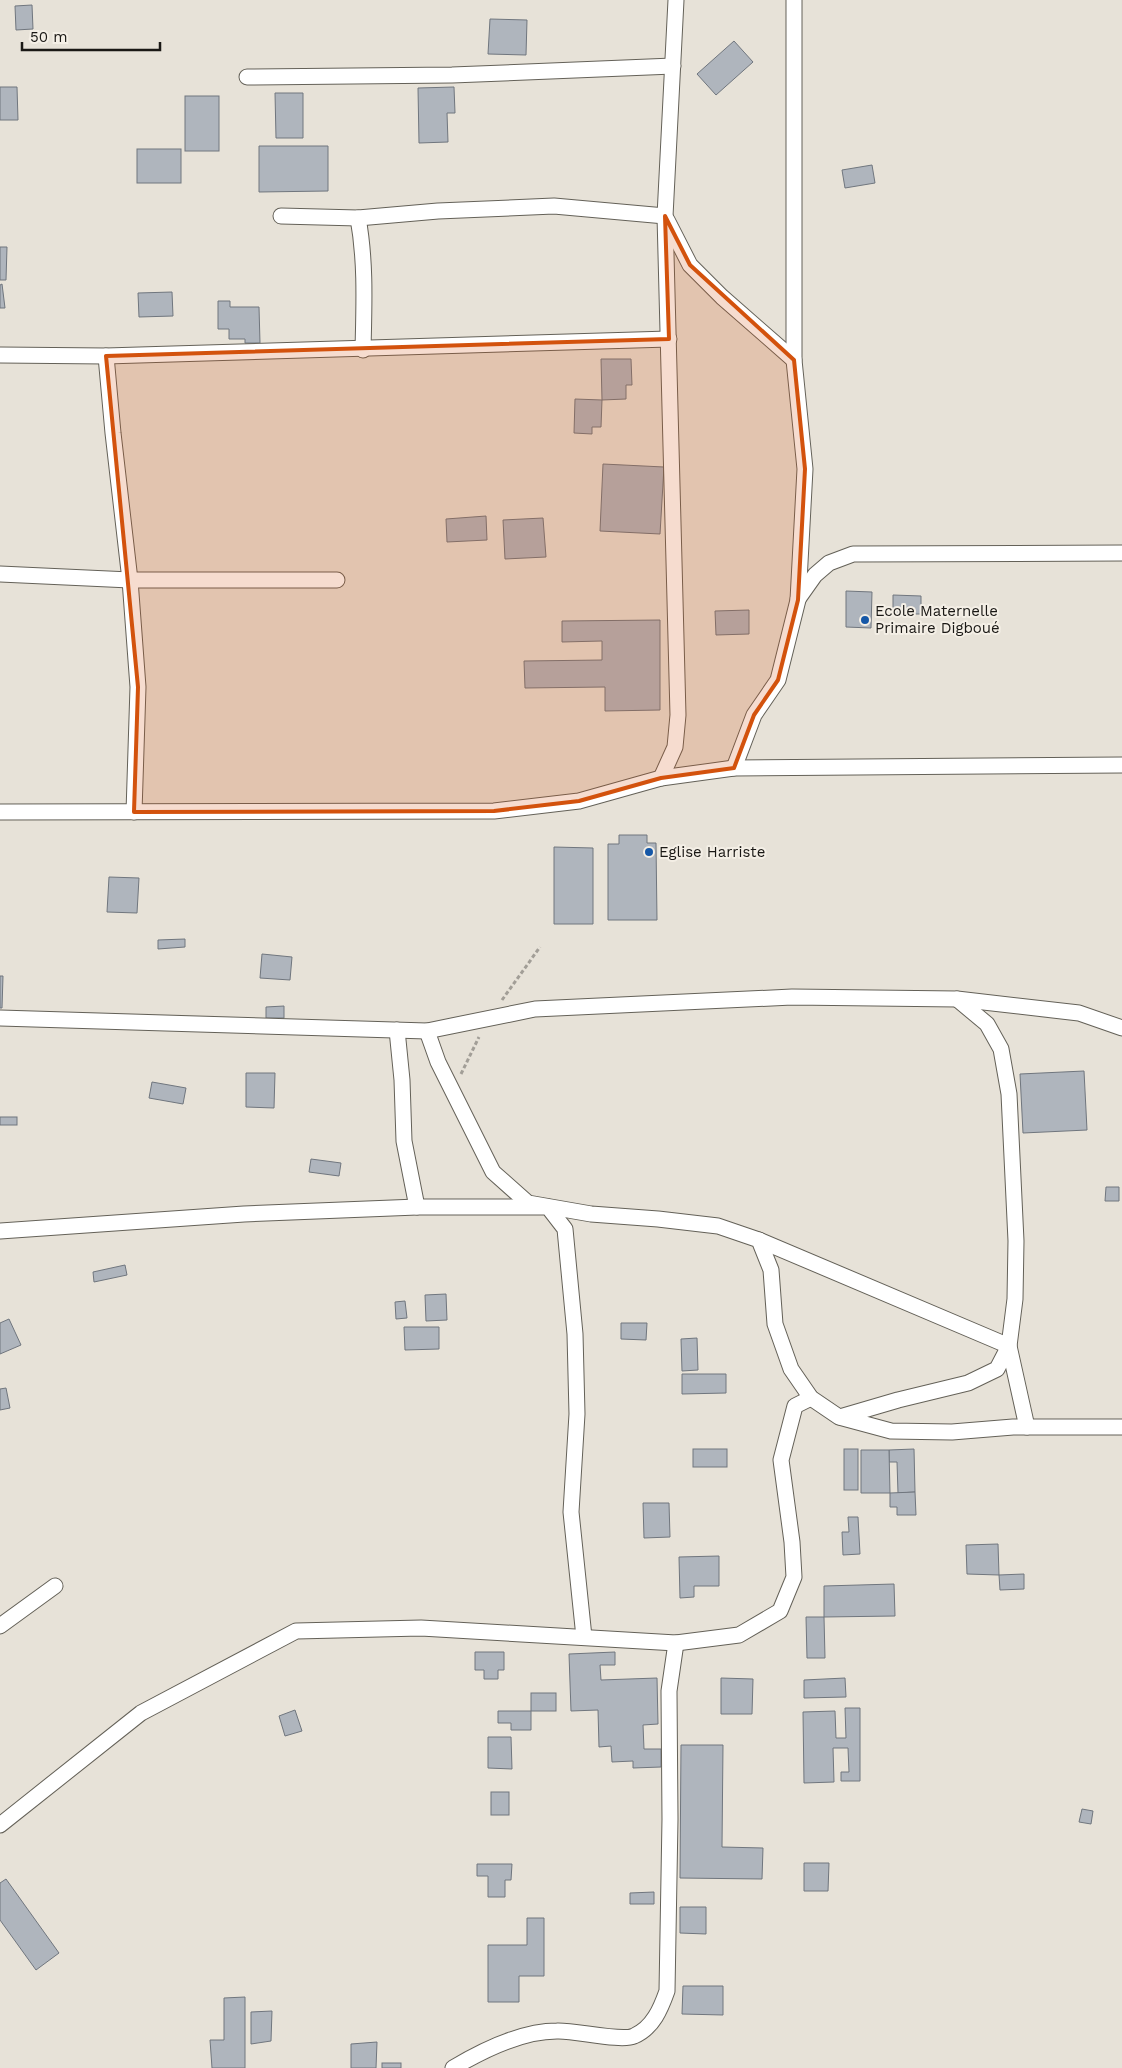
<svg xmlns="http://www.w3.org/2000/svg" width="1122" height="2068" viewBox="0 0 1122 2068" font-family="'Work Sans',sans-serif">
  <style>
    .building { fill: #afb5bd; stroke: #70767e }
    .lines { fill: none; stroke-linecap: round; stroke-linejoin: round }
    .street-casing { stroke: #646158; stroke-width: 17 }
    .path { stroke: #a29e97; stroke-width: 3; stroke-dasharray: 4 2.5; stroke-linecap: butt }
    .street { stroke: #fff; stroke-width: 15 }
    .marked { fill: #d3520d; fill-opacity: 0.2; stroke: #d3520d; stroke-width: 4; stroke-linejoin: round }
    .poi-dot { fill: #1557a7; stroke: #f4efe6; stroke-width: 2 }
    .labels { text-anchor: middle; dominant-baseline: central; stroke-width: 4; stroke-linejoin: round; paint-order: stroke }
    .poi-label { font-size: 15px; fill: #1a1815; stroke: #f4efe6; text-anchor: start }
  </style>
  <rect width="100%" height="100%" fill="#e7e2d8"/>
  <!-- building -->
  <g class="building">
    <polygon points="32,5 33,29 16,30 15,6"/>
    <polygon points="490,19 527,20 526,55 488,54"/>
    <polygon points="734,41 753,62 716,95 697,74"/>
    <polygon points="0,87 17,87 18,120 0,120"/>
    <polygon points="454,87 455,113 447,113 448,142 419,143 418,88"/>
    <polygon points="275,93 303,93 303,138 276,138"/>
    <rect x="185" y="96" width="34" height="55"/>
    <polygon points="259,146 328,146 328,191 259,192"/>
    <rect x="137" y="149" width="44" height="34"/>
    <polygon points="872,165 875,183 845,188 842,170"/>
    <polygon points="0,247 7,247 6,280 0,280"/>
    <polygon points="2,284 5,308 0,308 0,285"/>
    <polygon points="172,292 173,316 139,317 138,293"/>
    <polygon points="218,301 230,301 230,307 259,307 260,343 245,343 245,339 229,339 229,329 218,329"/>
    <polygon points="601,359 631,359 632,385 626,385 626,399 602,400"/>
    <polygon points="575,399 602,400 601,427 592,427 592,434 574,433"/>
    <polygon points="603,464 664,467 660,534 600,531"/>
    <polygon points="486,516 487,540 447,542 446,519"/>
    <polygon points="543,518 546,557 505,559 503,520"/>
    <polygon points="846,591 872,592 871,628 846,627"/>
    <polygon points="893,595 921,596 921,614 893,614"/>
    <polygon points="749,610 749,634 716,635 715,611"/>
    <polygon points="660,620 660,710 605,711 605,687 525,688 524,661 602,660 602,641 562,642 562,621"/>
    <polygon points="619,835 647,835 647,843 656,843 657,920 608,920 608,844 619,844"/>
    <polygon points="554,847 593,848 593,924 554,924"/>
    <polygon points="109,877 139,878 137,913 107,912"/>
    <polygon points="185,939 185,947 158,949 158,940"/>
    <polygon points="262,954 292,957 290,980 260,978"/>
    <polygon points="0,976 3,976 2,1008 0,1008"/>
    <polygon points="284,1006 284,1018 266,1018 266,1007"/>
    <polygon points="1084,1071 1087,1130 1023,1133 1020,1074"/>
    <polygon points="246,1073 275,1073 274,1108 246,1107"/>
    <polygon points="152,1082 186,1088 183,1104 149,1098"/>
    <rect x="0" y="1117" width="17" height="8"/>
    <polygon points="311,1159 341,1163 339,1176 309,1172"/>
    <polygon points="1106,1187 1119,1187 1119,1201 1105,1201"/>
    <polygon points="125,1265 127,1275 94,1282 93,1272"/>
    <polygon points="446,1294 447,1320 426,1321 425,1295"/>
    <polygon points="405,1301 407,1318 396,1319 395,1302"/>
    <polygon points="9,1319 21,1345 0,1354 0,1323"/>
    <polygon points="621,1323 647,1323 646,1340 621,1339"/>
    <polygon points="404,1327 439,1327 439,1349 405,1350"/>
    <polygon points="697,1338 698,1370 682,1371 681,1339"/>
    <polygon points="682,1374 726,1374 726,1393 682,1394"/>
    <polygon points="6,1388 10,1408 0,1410 0,1389"/>
    <rect x="693" y="1449" width="34" height="18"/>
    <rect x="844" y="1449" width="14" height="41"/>
    <polygon points="914,1449 915,1492 898,1493 897,1462 889,1462 889,1450"/>
    <polygon points="861,1450 889,1450 890,1493 861,1493"/>
    <polygon points="915,1492 916,1515 897,1515 897,1507 890,1507 890,1493"/>
    <polygon points="643,1503 669,1503 670,1537 644,1538"/>
    <polygon points="848,1517 858,1517 860,1554 843,1555 842,1532 849,1532"/>
    <polygon points="998,1544 999,1575 967,1574 966,1545"/>
    <polygon points="719,1556 719,1586 694,1586 694,1597 680,1598 679,1557"/>
    <polygon points="1024,1574 1024,1589 1000,1590 999,1575"/>
    <polygon points="894,1584 895,1616 824,1617 824,1586"/>
    <polygon points="806,1617 824,1617 825,1658 807,1658"/>
    <polygon points="475,1652 504,1652 504,1670 498,1670 498,1679 484,1679 484,1670 475,1670"/>
    <polygon points="615,1652 615,1665 600,1665 601,1680 657,1678 658,1724 643,1725 644,1749 661,1749 661,1767 633,1768 633,1761 612,1762 611,1746 599,1747 598,1710 571,1711 569,1654"/>
    <polygon points="721,1678 753,1679 752,1714 721,1714"/>
    <polygon points="845,1678 846,1697 804,1698 804,1680"/>
    <rect x="531" y="1693" width="25" height="18"/>
    <polygon points="845,1708 860,1708 860,1781 841,1781 841,1772 849,1772 848,1748 833,1748 834,1782 804,1783 803,1712 835,1711 836,1738 846,1738"/>
    <polygon points="295,1710 302,1731 285,1736 279,1716"/>
    <polygon points="498,1711 531,1711 531,1730 511,1730 511,1723 498,1723"/>
    <polygon points="488,1737 511,1737 512,1769 488,1768"/>
    <polygon points="681,1745 723,1745 722,1847 763,1848 762,1879 680,1878"/>
    <rect x="491" y="1792" width="18" height="23"/>
    <polygon points="1082,1809 1093,1811 1091,1824 1079,1822"/>
    <polygon points="804,1863 829,1863 828,1891 804,1891"/>
    <polygon points="477,1864 512,1864 511,1880 505,1880 505,1897 488,1897 488,1876 477,1876"/>
    <polygon points="6,1879 59,1953 36,1970 0,1920 0,1883"/>
    <polygon points="654,1892 654,1904 630,1904 630,1893"/>
    <polygon points="680,1907 706,1907 706,1934 680,1933"/>
    <polygon points="527,1918 544,1918 544,1976 519,1976 519,2002 488,2002 488,1945 527,1945"/>
    <polygon points="683,1986 723,1986 723,2015 682,2014"/>
    <polygon points="245,1997 245,2068 212,2068 210,2040 224,2040 224,1998"/>
    <polygon points="272,2011 271,2041 251,2044 251,2012"/>
    <polygon points="377,2042 376,2068 351,2068 351,2044"/>
    <rect x="382" y="2063" width="19" height="5"/>
  </g>
  <g class="lines">
    <defs>
      <g id="street">
        <polyline points="247,77 452,75 673,66"/>
        <polyline points="281,216 358,218 438,211 554,206 665,216"/>
        <path d="M358 218C366 262 364 306 363 350"/>
        <polyline points="667,220 690,265 722,297 794,360"/>
        <polyline points="0,355 106,356 669,339"/>
        <polyline points="106,356 113,433 130,580 138,687 134,812"/>
        <polyline points="0,574 130,580 337,580"/>
        <polyline points="798,599 815,575 829,563 853,554 1122,553"/>
        <polyline points="734,768 754,715 778,680 798,600 805,469 794,360 794,0"/>
        <polyline points="661,778 675,747 678,715 665,216 676,0"/>
        <polyline points="0,812 494,811 579,801 661,778 734,768 1122,765"/>
        <polyline points="0,1018 427,1031 535,1009 792,997 957,999 1079,1013 1122,1028"/>
        <polyline points="397,1030 402,1080 404,1141 417,1207"/>
        <polyline points="427,1031 438,1062 493,1172 528,1203 591,1214 658,1219 718,1226 759,1240 771,1270 775,1324 791,1369 811,1398 839,1417 891,1431 952,1432 1013,1427 1122,1427"/>
        <polyline points="0,1231 244,1214 417,1207 548,1207 565,1229 575,1334 577,1414 571,1512 584,1637"/>
        <polyline points="759,1240 1009,1346 1027,1427"/>
        <polyline points="840,1417 898,1400 968,1383 997,1369 1009,1346 1015,1299 1016,1241 1009,1094 1001,1049 987,1024 957,999"/>
        <polyline points="0,1626 55,1586"/>
        <polyline points="0,1825 141,1713 296,1631 421,1628 676,1643 739,1635 780,1611 794,1577 792,1542 781,1460 795,1406 811,1398"/>
        <path d="M453 2068C483 2050 521 2031 557 2031 574 2030 621 2042 634 2036 653 2028 661 2008 667 1991L670 1819 669 1691 676 1643"/>
      </g>
    </defs>
    <!-- street casing -->
    <use href="#street" class="street-casing"/>
    <!-- path -->
    <g class="path">
      <polyline points="502,1000 540,947"/>
      <polyline points="461,1074 479,1037"/>
    </g>
    <!-- street -->
    <use href="#street" class="street"/>
  </g>
  <!-- marked area -->
  <path class="marked" d="M665 216 690 265 794 360 805 469 798 600 778 680 754 715 734 768 661 778 579 801 494 811 134 812 138 687 106 356 669 339Z"/>
  <!-- markers -->
  <g class="poi-dot">
    <circle cx="865" cy="620" r="5"/>
    <circle cx="649" cy="852" r="5"/>
  </g>
  <g class="labels">
    <!-- poi labels -->
    <g class="poi-label">
      <text x="875" y="611">Ecole Maternelle<tspan x="875" dy="17">Primaire Digboué</tspan></text>
      <text x="659" y="852">Eglise Harriste</text>
    </g>
  </g>
  <!-- scale -->
  <path d="M22 42v8h138v-8" fill="none" stroke="#1a1815" stroke-width="2.5"/>
  <text x="30" y="42" font-size="15" fill="#1a1815" stroke="#f4efe6" stroke-width="4" paint-order="stroke">50 m</text>
</svg>
